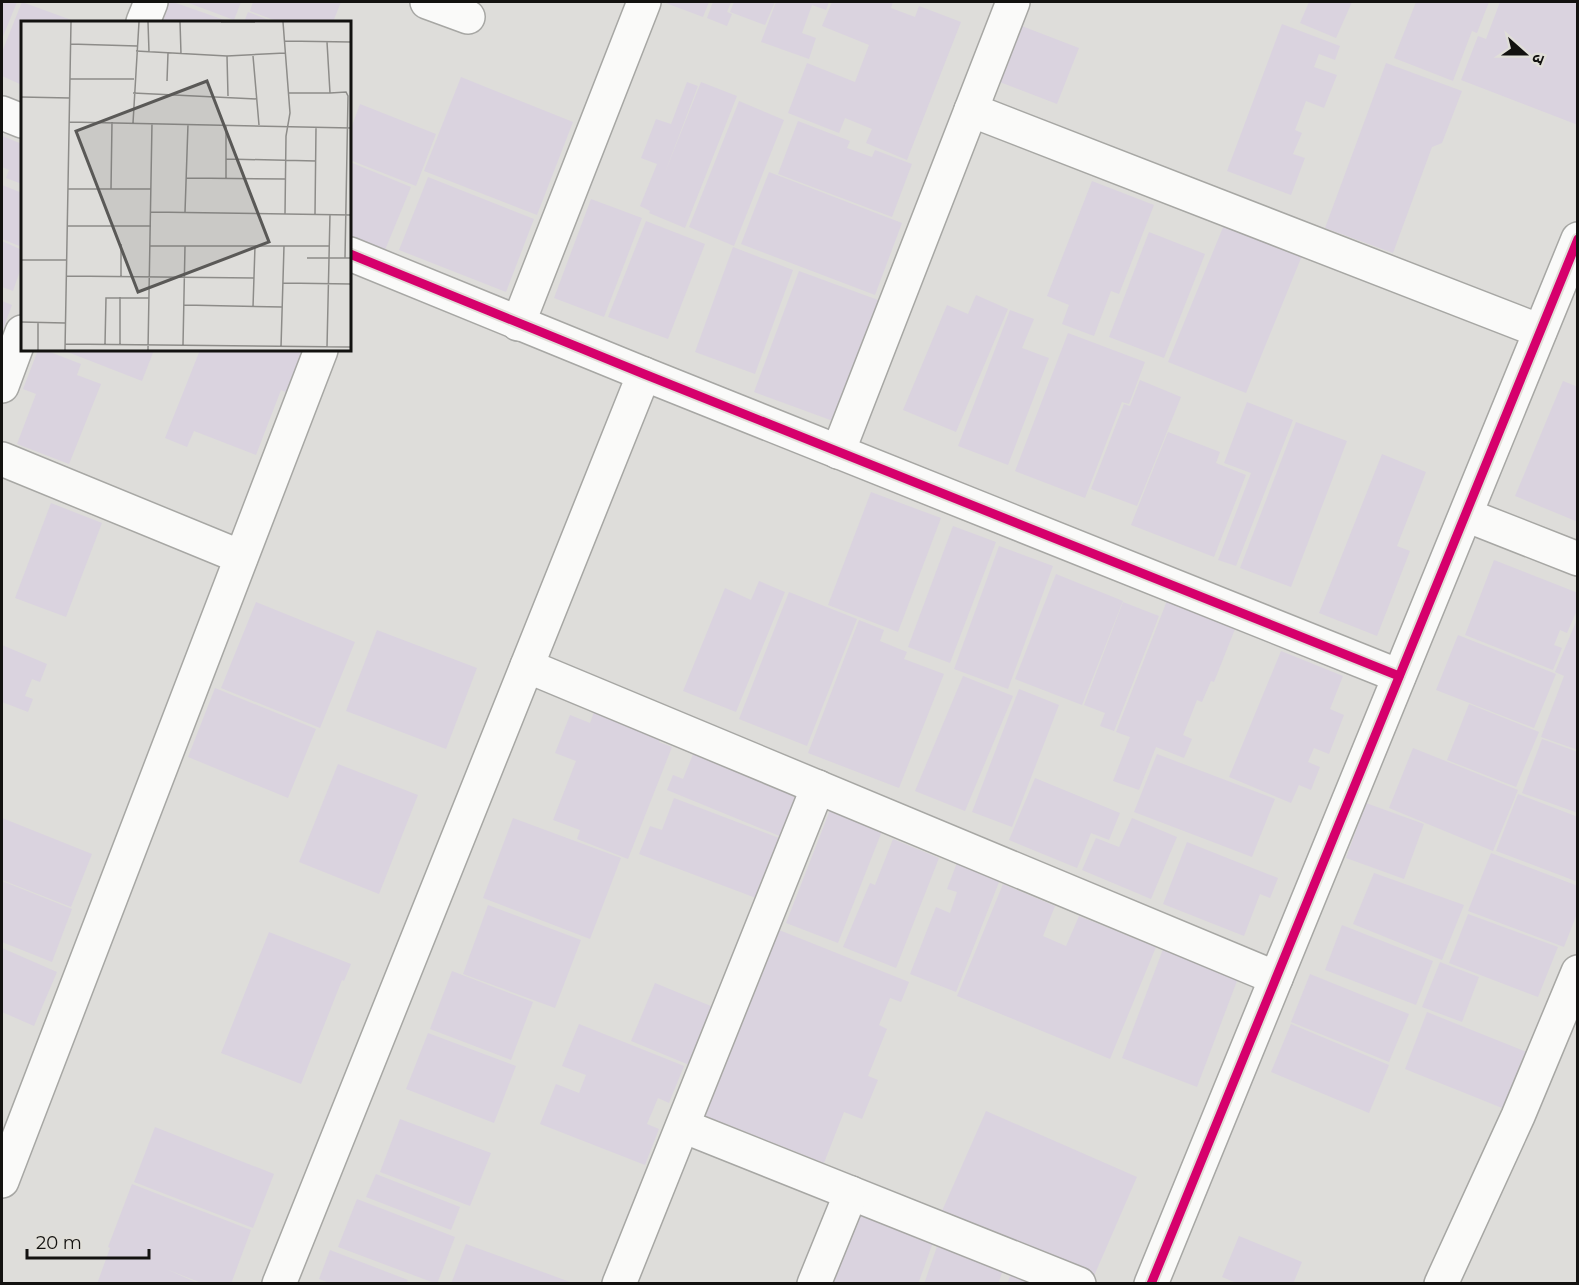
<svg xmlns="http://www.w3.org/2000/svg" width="1579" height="1285" viewBox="0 0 1579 1285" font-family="Montserrat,'Noto Sans Devanagari',sans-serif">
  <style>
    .building { fill: #dad3df }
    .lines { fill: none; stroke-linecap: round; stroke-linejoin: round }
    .minor-casing { stroke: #a7a7a4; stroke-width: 36 }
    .minor { stroke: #fafaf9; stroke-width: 33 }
    .cycleway-casing { stroke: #e0ded8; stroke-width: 13 }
    .cycleway { stroke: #d6006c; stroke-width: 9 }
    .inset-road { fill: none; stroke: #8d8c89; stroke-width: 1.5 }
    .view { fill: #5a5957; fill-opacity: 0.15; stroke: #5a5957; stroke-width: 3 }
    .inset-edge { fill: none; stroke: #131210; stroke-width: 3 }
  </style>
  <rect width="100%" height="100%" fill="#deddda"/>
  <!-- building -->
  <g class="building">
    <polygon points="2,2 17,2 2,39"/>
    <polygon points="22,2 77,22 22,22 22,85 2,76 2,52"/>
    <polygon points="158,2 173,2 230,22 150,22"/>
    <polygon points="186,2 241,2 234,20"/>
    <polygon points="253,2 341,2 333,22 279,22 250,11"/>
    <polygon points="663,2 709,2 703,17"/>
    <polygon points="713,2 731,2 727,12 732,14 727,26 707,18"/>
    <polygon points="734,2 775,2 765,25 730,12"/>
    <polygon points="776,2 829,2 826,10 812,5 802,33 816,38 809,59 761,42"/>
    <polygon points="832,2 893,2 891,8 915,17 919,6 961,22 907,160 866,143 872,129 845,118 839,133 788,113 807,63 855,82 869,45 822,26"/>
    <polygon points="1309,2 1352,2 1336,38 1300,23"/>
    <polygon points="1416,2 1489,2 1477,33 1472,31 1453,81 1394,58"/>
    <polygon points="1500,2 1578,2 1578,125 1461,80 1478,36 1486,39"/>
    <polygon points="248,12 274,22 244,22"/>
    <polygon points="1006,20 1079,48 1057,104 984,76"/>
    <polygon points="1282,24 1340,46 1335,60 1319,54 1314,67 1337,75 1324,108 1306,101 1295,130 1302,133 1293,154 1305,158 1291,195 1227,171"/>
    <polygon points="1386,63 1462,91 1442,143 1432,147 1393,253 1325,228"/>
    <polygon points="461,77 573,122 537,215 424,171"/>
    <polygon points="687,82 698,86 664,175 701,82 737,96 685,228 649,213 650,211 640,206 657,164 641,158 656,119 671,124"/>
    <polygon points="739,101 784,120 734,246 689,227"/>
    <polygon points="360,104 436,134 416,186 350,160 350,131"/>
    <polygon points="798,121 850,141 847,148 872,157 875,150 912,164 892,217 778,174"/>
    <polygon points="2,136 22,144 22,184 6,178 9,170 2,167"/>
    <polygon points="350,162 411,187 385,250 350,236"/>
    <polygon points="769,172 902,223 875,295 741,244"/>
    <polygon points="428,177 534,219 506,292 399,250"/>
    <polygon points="1092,181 1154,205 1119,294 1111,291 1094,336 1062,324 1069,305 1047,296"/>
    <polygon points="2,185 22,193 22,247 2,239"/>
    <polygon points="591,199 642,218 604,317 554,298"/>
    <polygon points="1228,215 1306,246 1246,393 1168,362"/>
    <polygon points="646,221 705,244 668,339 608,317"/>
    <polygon points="1149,232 1205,254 1164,358 1109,337"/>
    <polygon points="2,241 22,250 22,265 13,291 2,287"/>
    <polygon points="733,247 793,270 755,374 695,352"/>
    <polygon points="799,271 889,304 844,425 754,392"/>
    <polygon points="976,295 1008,309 956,432 903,410 947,305 968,314"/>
    <polygon points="2,301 12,305 2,332"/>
    <polygon points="1010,310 1034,319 1022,348 1049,358 1008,465 958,446"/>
    <polygon points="1068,333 1145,362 1129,404 1122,402 1085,498 1015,471"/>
    <polygon points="38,350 45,350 81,364 77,375 101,384 69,464 17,444 36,394 23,389"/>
    <polygon points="66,350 154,350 142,381 65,351"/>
    <polygon points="200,350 305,350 288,393 281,390 256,455 194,431 187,447 165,438"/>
    <polygon points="1140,380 1181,397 1137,506 1091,489 1124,404 1130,406"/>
    <polygon points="1563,381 1578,387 1578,522 1515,496"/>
    <polygon points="1247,402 1293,420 1236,566 1218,560 1251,473 1224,463"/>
    <polygon points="1296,422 1347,441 1291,587 1240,568"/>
    <polygon points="1168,432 1220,452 1216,463 1246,475 1214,557 1131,525"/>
    <polygon points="1382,454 1426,472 1397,546 1410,551 1377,636 1319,613"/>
    <polygon points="871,492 941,518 898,632 828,605"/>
    <polygon points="51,503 102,523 66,617 15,598"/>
    <polygon points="953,526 996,542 950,663 908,647"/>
    <polygon points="999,546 1053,566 1008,689 954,669"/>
    <polygon points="1494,560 1578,593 1578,608 1567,633 1560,630 1554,645 1562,648 1553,670 1465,635"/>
    <polygon points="1056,574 1123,601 1082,705 1015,679"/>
    <polygon points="759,581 785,592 736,712 683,691 725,588 751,600"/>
    <polygon points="789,592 857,619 807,746 739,719"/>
    <polygon points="1168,598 1237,624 1214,682 1211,681 1202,702 1197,700 1183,735 1192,739 1184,758 1156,747 1139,790 1113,781 1130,737 1116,732"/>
    <polygon points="256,602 355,642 320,728 221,688"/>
    <polygon points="1123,602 1159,616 1114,731 1100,726 1105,713 1084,705"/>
    <polygon points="1578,617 1578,750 1541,737 1564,676 1571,679 1555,672"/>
    <polygon points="859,620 884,630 880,641 907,652 904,659 944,674 899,788 808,753"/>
    <polygon points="377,630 477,668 446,749 346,711"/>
    <polygon points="1458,635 1556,674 1534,728 1436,690"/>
    <polygon points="2,645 47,664 40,682 32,679 25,696 33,699 28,712 2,702"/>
    <polygon points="1281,651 1343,676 1330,709 1344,715 1329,754 1314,748 1308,762 1320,767 1311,790 1299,785 1291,803 1229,777"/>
    <polygon points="963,676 1013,696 965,811 915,791"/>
    <polygon points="215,688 316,729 288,798 188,757"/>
    <polygon points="1019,689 1059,705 1012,827 972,812"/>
    <polygon points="598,701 665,727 659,742 672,747 628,859 577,839 580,830 553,820 576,761 555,753 570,715 590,723"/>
    <polygon points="1469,704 1539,732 1516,787 1447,760"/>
    <polygon points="1542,739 1578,752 1578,813 1522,793"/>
    <polygon points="698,742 803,784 782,837 667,790 673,775 683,779"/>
    <polygon points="1413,748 1518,790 1493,851 1389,808"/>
    <polygon points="1157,754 1275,799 1252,857 1134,812"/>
    <polygon points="338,764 418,795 379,894 299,862"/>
    <polygon points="1035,778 1120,813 1109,840 1091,833 1077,868 1009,840"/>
    <polygon points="1518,794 1578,817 1578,882 1496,851"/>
    <polygon points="674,798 779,838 756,898 639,854 650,826 662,830"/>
    <polygon points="1366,803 1424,824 1404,879 1346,858"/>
    <polygon points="832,805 884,826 838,943 786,923"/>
    <polygon points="2,818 92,854 71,907 2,880"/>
    <polygon points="513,818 621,858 590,939 483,898"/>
    <polygon points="1132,818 1177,837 1151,899 1082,870 1096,838 1119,847"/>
    <polygon points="893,839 939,858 896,968 843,947 870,883 875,885"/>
    <polygon points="1187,842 1278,878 1270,898 1260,894 1244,936 1163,904"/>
    <polygon points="1491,853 1578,886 1578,911 1564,947 1468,911"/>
    <polygon points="958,860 1001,877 956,992 910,974 936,907 950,913 957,892 947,889"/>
    <polygon points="1374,873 1464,905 1442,960 1353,924"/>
    <polygon points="2,881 72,909 52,962 2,942"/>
    <polygon points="1003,884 1055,906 1043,936 1066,946 1079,916 1156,947 1110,1059 957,996"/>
    <polygon points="488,905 581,940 555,1008 463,974"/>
    <polygon points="1468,914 1558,947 1538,997 1449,963"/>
    <polygon points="1342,925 1433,961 1416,1005 1325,970"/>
    <polygon points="779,930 909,982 901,1002 890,998 879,1025 887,1029 868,1076 878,1080 862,1119 844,1112 824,1163 705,1116"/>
    <polygon points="269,932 351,964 344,981 342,980 301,1084 221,1053"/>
    <polygon points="1168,936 1243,965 1197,1087 1122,1058"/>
    <polygon points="2,948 57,972 34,1026 2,1012"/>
    <polygon points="1440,962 1479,977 1462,1022 1422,1007"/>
    <polygon points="452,971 533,1002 511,1060 430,1029"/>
    <polygon points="1310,974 1409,1014 1389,1062 1291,1022"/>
    <polygon points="655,983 723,1011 699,1069 631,1041"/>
    <polygon points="1427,1012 1539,1057 1517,1114 1405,1069"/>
    <polygon points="579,1024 684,1066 669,1103 658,1098 647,1124 659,1129 645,1165 540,1124 556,1084 579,1093 586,1075 562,1066"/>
    <polygon points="1291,1024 1389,1065 1369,1113 1271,1072"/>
    <polygon points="428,1033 516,1066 494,1123 406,1089"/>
    <polygon points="986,1111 1137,1177 1094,1276 942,1211"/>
    <polygon points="400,1119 491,1153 470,1206 380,1172"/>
    <polygon points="155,1127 274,1174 253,1228 134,1182"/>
    <polygon points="376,1174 460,1207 451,1230 366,1197"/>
    <polygon points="132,1184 251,1230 231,1284 204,1284 166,1269 200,1284 97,1284 110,1248 108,1247"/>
    <polygon points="357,1199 455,1237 437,1284 338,1247"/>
    <polygon points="859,1205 936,1234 918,1284 830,1284"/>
    <polygon points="941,1235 1007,1259 998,1284 924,1284"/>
    <polygon points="1239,1236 1302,1262 1293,1284 1239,1284 1222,1277"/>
    <polygon points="466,1244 573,1283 573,1284 451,1284"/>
    <polygon points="330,1250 408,1280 406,1284 332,1284 319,1279"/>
    <polygon points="1014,1266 1057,1284 1007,1284"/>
  </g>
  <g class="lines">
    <defs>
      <g id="minor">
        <polyline points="427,2 468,17"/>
        <polyline points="143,22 151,2"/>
        <polyline points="971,110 1540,331"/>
        <polyline points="2,113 22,121"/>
        <polyline points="350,254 644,374 1399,676"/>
        <polyline points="518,324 644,2"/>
        <polyline points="2,386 22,332"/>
        <polyline points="838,452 1013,2"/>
        <polyline points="2,459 241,557"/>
        <polyline points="1466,515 1578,559"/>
        <polyline points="527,666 1276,978"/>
        <polyline points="683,1126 1079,1284"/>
        <polyline points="2,1181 321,350"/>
        <polyline points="279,1284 644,374"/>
        <polyline points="619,1284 818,787"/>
        <polyline points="814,1284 851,1193"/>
        <polyline points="1151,1284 1578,239"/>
        <polyline points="1441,1284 1518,1116 1578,972"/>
      </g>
    </defs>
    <!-- minor casing -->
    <use href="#minor" class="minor-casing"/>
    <!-- minor -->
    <use href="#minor" class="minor"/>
    <defs>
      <g id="cycleway">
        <polyline points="350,254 644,374 1399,676"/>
        <polyline points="1151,1284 1578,239"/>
      </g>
    </defs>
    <!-- cycleway casing -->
    <use href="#cycleway" class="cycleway-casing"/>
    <!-- cycleway -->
    <use href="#cycleway" class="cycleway"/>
  </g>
  <!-- overview -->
  <g transform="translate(21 21)">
    <rect width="330" height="330" fill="#deddda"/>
    <path class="inset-road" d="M127 1 128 31M159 1 160 33M200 1H234M262 1 269 92 265 115 264 193M263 20 330 21M49 23 116 25M115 30 206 35 264 32M206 35 207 75M232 35 238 104M49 58H113M146 60 147 32M112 72 236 78M267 72H309L306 21M309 72 325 71 327 75 324 237M0 76 49 77M48 101 330 107M112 102 118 1M205 138 295 140M165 157 264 158M205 157V104M47 168H130M90 168 91 101M130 191 330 194M164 191 167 103M294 193 295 107M46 205H130M100 223V255M129 225H309M286 237H330M0 239H45M45 255 233 257M262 262 330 263M163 284 261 286M232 286 234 225M0 301 44 302M44 323 330 326M84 323 85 277H128M99 323V276M162 324 164 225M260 326 263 225M306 326 309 193M17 329V301M44 329 50 1M127 329 131 102"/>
    <path class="view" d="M186 60 248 221 117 271 55 110Z"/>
    <rect width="330" height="330" class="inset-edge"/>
  </g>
  <!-- border -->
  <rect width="1579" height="1285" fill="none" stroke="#131210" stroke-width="6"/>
  <!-- north arrow -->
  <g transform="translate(1525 54) rotate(111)" stroke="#e0ded8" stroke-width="4.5" paint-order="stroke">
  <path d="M0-4.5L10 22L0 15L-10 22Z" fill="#131210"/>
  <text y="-9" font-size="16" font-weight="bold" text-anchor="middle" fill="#131210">उ</text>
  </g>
  <!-- scale -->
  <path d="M27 1249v9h122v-9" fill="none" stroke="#131210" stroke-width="3"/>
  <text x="36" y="1249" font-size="18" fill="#131210" stroke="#e0ded8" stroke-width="4.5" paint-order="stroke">20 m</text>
</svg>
